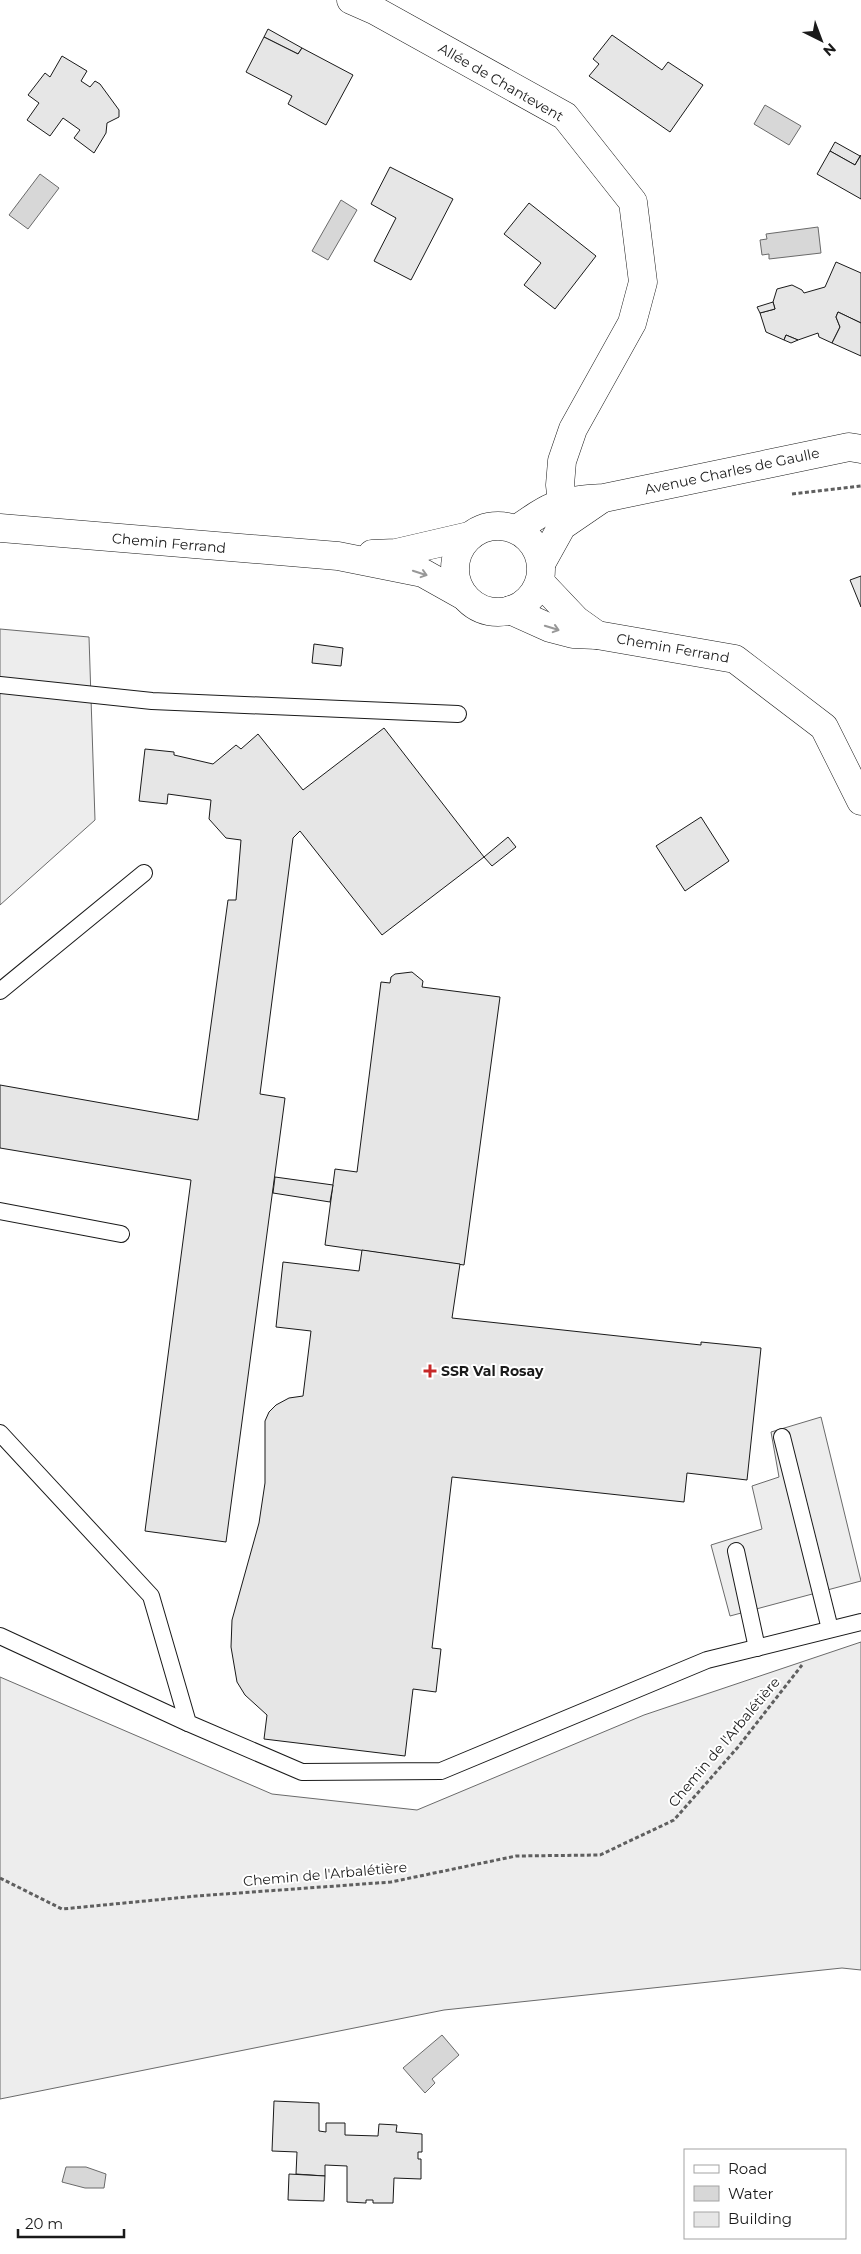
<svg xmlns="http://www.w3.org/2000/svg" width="861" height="2254" viewBox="0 0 861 2254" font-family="Montserrat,sans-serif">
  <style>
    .built { fill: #ededed; stroke: #6a6a6a }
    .water { fill: #d7d7d7; stroke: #6a6a6a }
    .building { fill: #e6e6e6; stroke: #1a1a1a }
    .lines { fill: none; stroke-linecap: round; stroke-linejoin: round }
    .lane-casing { stroke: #1a1a1a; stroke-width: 18 }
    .street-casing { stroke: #1a1a1a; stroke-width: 29 }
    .path { stroke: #5f5f5f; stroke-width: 3; stroke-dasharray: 4 2.5; stroke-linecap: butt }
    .lane { stroke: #fff; stroke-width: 16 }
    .street { stroke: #fff; stroke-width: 28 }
    .oneway { stroke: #989898 }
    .poi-dot { fill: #c62828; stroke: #fff; stroke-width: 2 }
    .labels { text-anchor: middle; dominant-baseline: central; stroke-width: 4; stroke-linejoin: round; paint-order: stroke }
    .street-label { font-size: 14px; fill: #1a1a1a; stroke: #fff }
    .poi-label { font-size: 14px; font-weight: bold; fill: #1a1a1a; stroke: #fff; text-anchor: start }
  </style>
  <rect width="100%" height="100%" fill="#fff"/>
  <!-- built -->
  <g class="built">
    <polygon points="0,629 89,637 95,820 0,905"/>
    <polygon points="821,1417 861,1581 730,1616 711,1545 762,1529 752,1486 779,1477 771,1432"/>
    <polygon points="861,1642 861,1970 842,1968 444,2010 0,2099 0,1677 272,1794 417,1810 644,1715"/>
  </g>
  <!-- water -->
  <g class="water">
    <polygon points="765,105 801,126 789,145 754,124"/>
    <polygon points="40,174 59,188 28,229 9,215"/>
    <polygon points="341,200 357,210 328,260 312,251"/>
    <polygon points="818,227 821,253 769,259 769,254 762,255 760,240 767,239 766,234"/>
    <polygon points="442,2035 459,2055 432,2079 435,2083 425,2093 403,2068"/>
    <polygon points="66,2167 86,2167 106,2174 104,2188 85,2188 62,2182"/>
  </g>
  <!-- building -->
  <g class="building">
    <polygon points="268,29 302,48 298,54 264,37"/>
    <polygon points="612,35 662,70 668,62 703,85 670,132 589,76 599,64 593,59"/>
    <polygon points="264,37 298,54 302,48 353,75 326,125 288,104 292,96 246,72"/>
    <polygon points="62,56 87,71 81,81 90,87 95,81 100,84 119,110 119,117 107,123 106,133 94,153 74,138 80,130 63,118 50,136 27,120 39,103 28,95 45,73 50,77"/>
    <polygon points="835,142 860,156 855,165 830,151"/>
    <polygon points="830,151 855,165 861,155 861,199 817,174"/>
    <polygon points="390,167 453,199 411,280 374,261 396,218 371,204"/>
    <polygon points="529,203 596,256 555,309 524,285 541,263 504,234"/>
    <polygon points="836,262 861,273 861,323 838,312 836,317 840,327 832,343 819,337 818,333 798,340 786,335 784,340 766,332 760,313 775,309 773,302 777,289 792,285 802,290 804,293 825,287"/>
    <polygon points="773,302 775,309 760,313 757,307"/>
    <polygon points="838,312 861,323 861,356 832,343 840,327 836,317"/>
    <polygon points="786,335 798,340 791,343 784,340"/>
    <polygon points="861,576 861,607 850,580"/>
    <polygon points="314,644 343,648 341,666 312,663"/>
    <polygon points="384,728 484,857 382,935 300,831 293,838 260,1094 285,1098 226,1542 145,1531 191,1180 0,1148 0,1085 198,1120 228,900 236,900 241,840 226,838 209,819 211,800 168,794 167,804 139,801 145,749 174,752 174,755 213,764 236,745 241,749 258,734 303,790"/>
    <polygon points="701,817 729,861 685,891 656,846"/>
    <polygon points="508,837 516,847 492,866 484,857"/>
    <polygon points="412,972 423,981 422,987 500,997 464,1265 325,1245 335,1169 357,1172 381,982 390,983 391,977 395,974"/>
    <polygon points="275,1177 333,1185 330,1202 273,1193"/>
    <polygon points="362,1250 460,1264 452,1318 701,1345 701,1342 761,1348 747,1480 687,1473 684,1502 452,1477 432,1648 441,1649 436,1692 413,1689 405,1756 264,1739 267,1715 245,1695 237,1682 231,1647 232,1620 259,1523 265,1483 265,1421 269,1412 276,1405 289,1398 303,1396 311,1331 276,1327 283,1262 359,1271"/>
    <polygon points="274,2101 319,2103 319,2131 326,2132 326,2123 345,2123 345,2135 378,2136 379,2124 397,2125 396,2132 422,2134 422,2152 418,2152 418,2159 421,2159 421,2179 394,2178 393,2203 373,2203 373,2200 366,2200 366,2203 347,2202 347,2166 325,2165 325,2176 296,2174 297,2152 272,2151"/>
    <polygon points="289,2174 325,2176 324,2201 288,2200"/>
  </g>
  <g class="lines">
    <defs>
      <g id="lane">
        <polyline points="0,685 152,701 458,714"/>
        <polyline points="0,991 144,873"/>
        <polyline points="0,1211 121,1234"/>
        <polyline points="0,1433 151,1596 188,1723 302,1772 441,1771 707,1660 861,1622"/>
        <polyline points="782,1437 830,1629"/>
        <polyline points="736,1551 757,1648"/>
        <polyline points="0,1636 188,1723"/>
      </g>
      <g id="street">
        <polyline points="351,0 376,11 565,116 633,202 643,282 632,323 573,429 562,461 560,485 562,502"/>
        <circle cx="498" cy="569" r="43"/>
        <polyline points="0,528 338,556 423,573 464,596"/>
        <path d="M517 529C553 504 560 500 604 498L849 447 861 449"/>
        <polyline points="372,554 396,553 469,536"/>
        <polyline points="542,562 562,526 600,500"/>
        <polyline points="540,582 576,620 597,635"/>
        <polyline points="510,610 550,628 573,634 597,635 735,659 824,727 861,801"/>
      </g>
    </defs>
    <!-- lane casing -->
    <use href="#lane" class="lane-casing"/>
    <!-- street casing -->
    <use href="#street" class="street-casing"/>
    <!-- path -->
    <g class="path">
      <polyline points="792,494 861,486"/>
      <polyline points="0,1878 62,1909 197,1896 391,1882 516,1856 600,1855 674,1820 738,1747 802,1665"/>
    </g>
    <!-- lane -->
    <use href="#lane" class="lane"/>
    <!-- street -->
    <use href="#street" class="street"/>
  </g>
  <!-- one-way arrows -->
  <defs><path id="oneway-shaft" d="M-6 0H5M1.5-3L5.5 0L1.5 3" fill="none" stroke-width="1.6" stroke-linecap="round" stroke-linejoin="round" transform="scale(1.25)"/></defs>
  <g class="oneway">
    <use href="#oneway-shaft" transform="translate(420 573) rotate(18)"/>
    <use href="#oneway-shaft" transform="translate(552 628) rotate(17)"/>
  </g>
  <!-- markers -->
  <path class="poi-dot" d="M427.5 1363.5h5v5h5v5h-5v5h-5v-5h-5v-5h5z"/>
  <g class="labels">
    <!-- street labels -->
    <g class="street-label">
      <text transform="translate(501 82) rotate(30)">Allée de Chantevent</text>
      <text transform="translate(732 471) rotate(-12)">Avenue Charles de Gaulle</text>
      <text transform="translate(169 543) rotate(5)">Chemin Ferrand</text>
      <text transform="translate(673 648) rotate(10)">Chemin Ferrand</text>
      <text transform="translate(724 1742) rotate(-50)">Chemin de l'Arbalétière</text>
      <text transform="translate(325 1874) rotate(-5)">Chemin de l'Arbalétière</text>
    </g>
    <!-- poi labels -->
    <g class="poi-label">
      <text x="441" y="1371">SSR Val Rosay</text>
    </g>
  </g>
  <!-- legend -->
  <rect x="684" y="2149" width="162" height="90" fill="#ffffff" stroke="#a3a3a3"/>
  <rect x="694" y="2165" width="25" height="8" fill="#ffffff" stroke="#a3a3a3"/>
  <text x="728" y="2174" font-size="15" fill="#1a1a1a">Road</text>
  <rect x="694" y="2186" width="25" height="15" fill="#d7d7d7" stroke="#a3a3a3"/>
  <text x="728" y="2199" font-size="15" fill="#1a1a1a">Water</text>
  <rect x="694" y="2212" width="25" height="15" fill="#e6e6e6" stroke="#a3a3a3"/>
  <text x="728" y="2224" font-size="15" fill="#1a1a1a">Building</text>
  <!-- north arrow -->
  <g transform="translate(821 40) rotate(138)" stroke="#ffffff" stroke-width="4" paint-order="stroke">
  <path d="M0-4L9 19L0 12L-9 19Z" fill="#1a1a1a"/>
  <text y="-8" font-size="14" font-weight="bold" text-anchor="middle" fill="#1a1a1a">N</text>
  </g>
  <!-- scale -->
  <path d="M18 2229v8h106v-8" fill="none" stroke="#1a1a1a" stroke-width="2.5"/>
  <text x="25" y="2229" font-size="15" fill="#1a1a1a" stroke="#ffffff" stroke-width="4" paint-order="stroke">20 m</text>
</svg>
